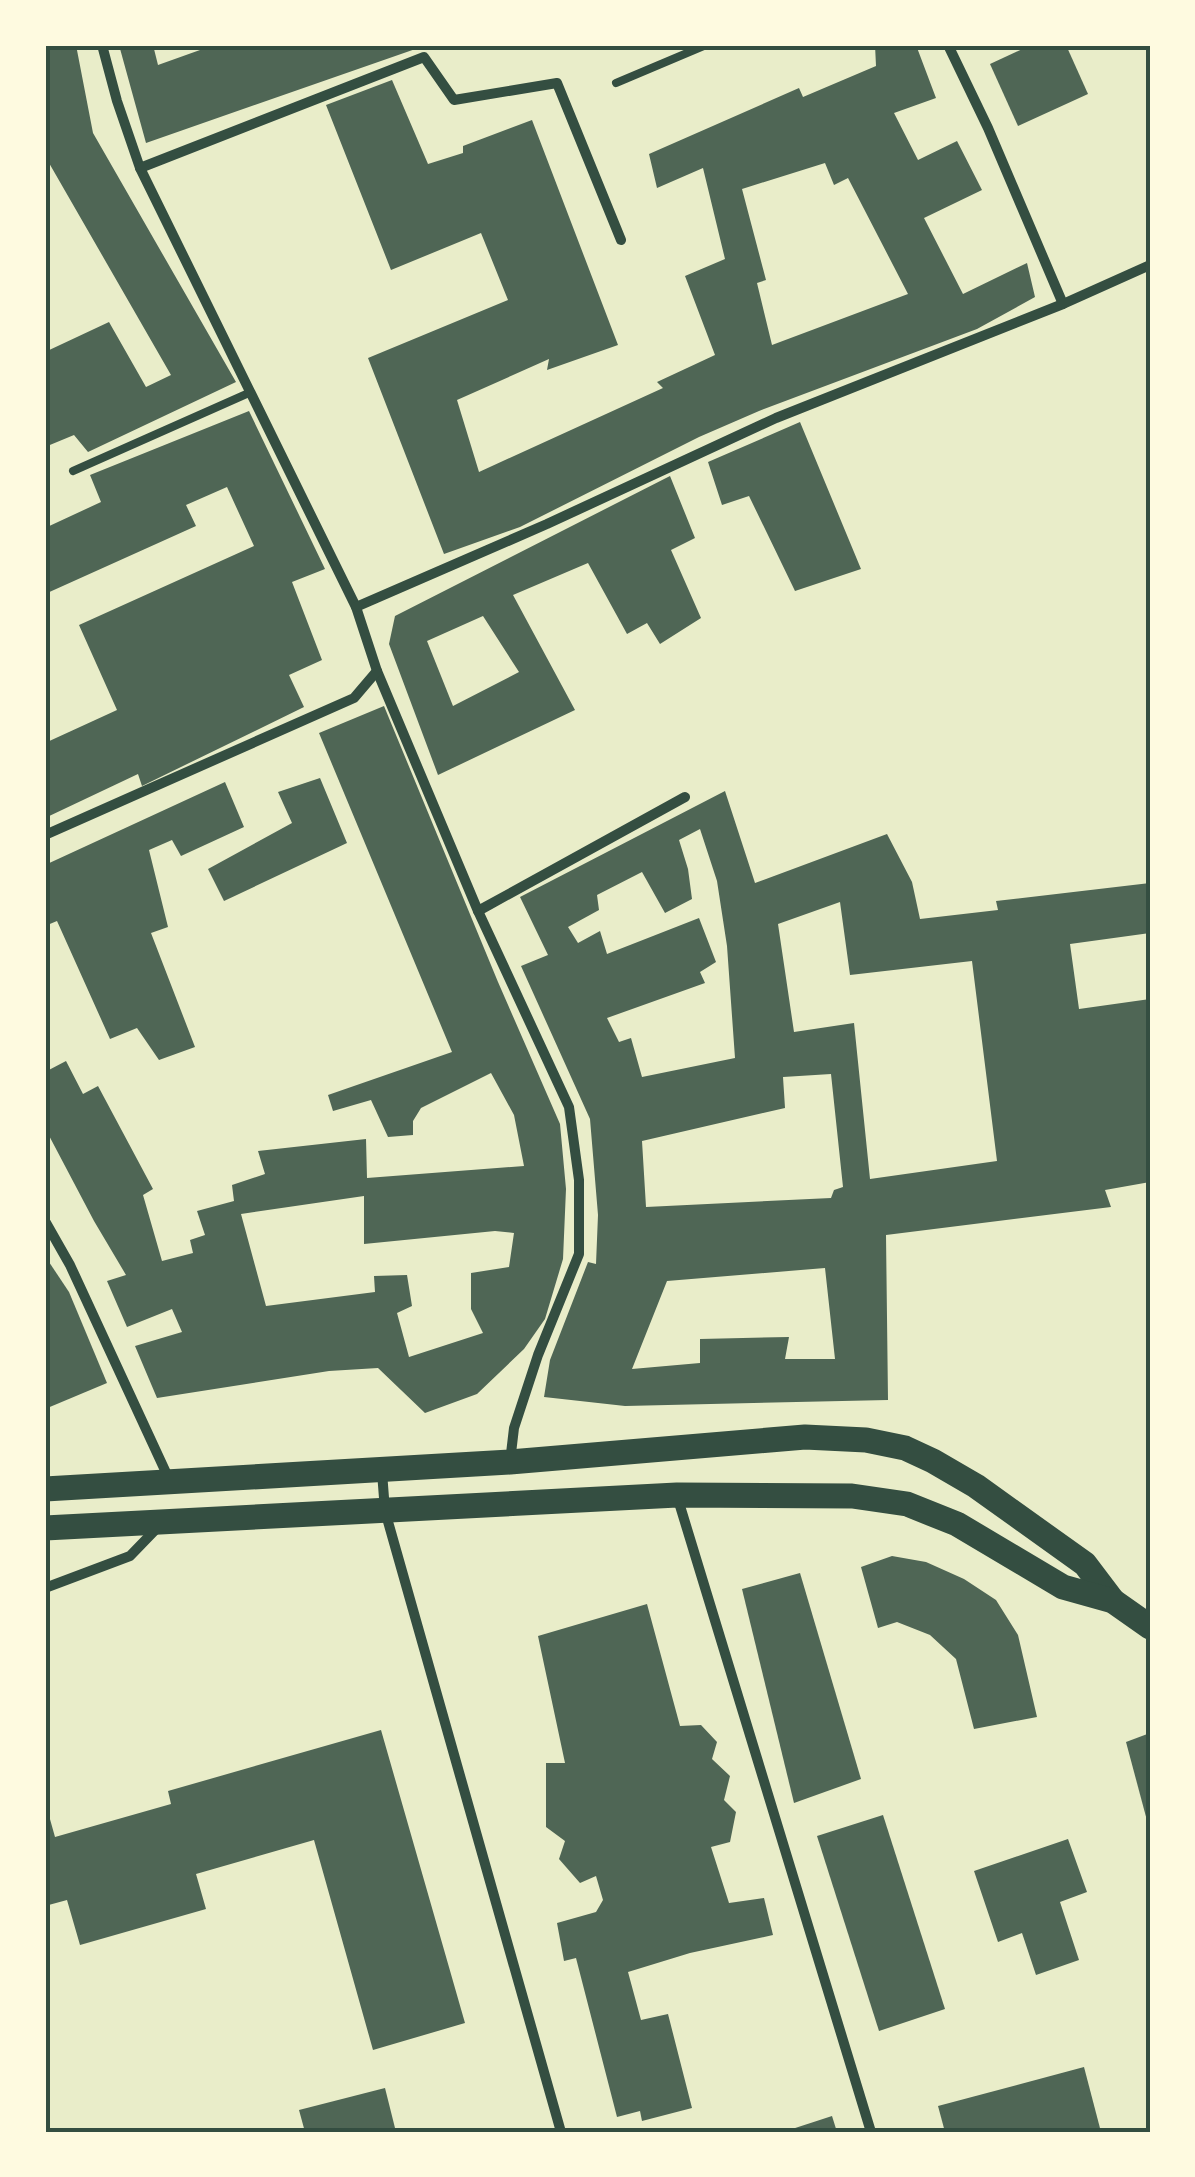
<svg xmlns="http://www.w3.org/2000/svg" width="1195" height="2177" viewBox="0 0 1195 2177" font-family="Raleway,sans-serif">
  <style>
    .building { fill: #4f6655; fill-rule: evenodd }
    .lines { fill: none; stroke-linecap: round; stroke-linejoin: round }
    .service { stroke: #344e41; stroke-width: 8 }
    .minor { stroke: #344e41; stroke-width: 10 }
    .primary { stroke: #344e41; stroke-width: 25 }
    .neatline { fill: none; stroke: #344e41; stroke-width: 4 }
  </style>
  <rect width="100%" height="100%" fill="#e9edc9"/>
  <!-- building -->
  <g class="building">
    <polygon points="45,45 76,45 93,133 236,382 88,452 74,435 45,447 45,352 109,322 146,387 171,375 45,156"/>
    <polygon points="119,45 153,45 158,65 214,45 424,46 146,143"/>
    <path d="M875 45H916L936 98 894 113 918 160 957 141 982 190 924 218 963 294 1027 263 1035 297 977 329 759 411 699 437 520 527 444 554 368 358 508 300 481 233 391 270 326 105 392 80 428 164 463 153V146L532 120 618 345 547 370 549 359 457 400 479 472 663 388 657 382 715 355 685 276 725 259 703 168 657 188 649 154 799 88 803 97 876 66ZM825 163 834 185 848 178 908 294 772 345 757 283 766 280 742 189Z"/>
    <polygon points="1031,45 1066,45 1088,94 1018,126 990,64"/>
    <polygon points="249,411 325,569 292,582 322,660 289,675 304,707 142,786 138,774 45,818 45,743 117,710 79,625 254,546 227,487 186,505 196,526 45,594 45,528 101,502 90,475"/>
    <polygon points="800,422 861,569 795,591 749,496 722,505 708,462"/>
    <path d="M670 476 695 538 671 550 701 618 660 644 647 623 627 634 588 563 513 595 575 710 438 775 389 644 395 616ZM483 616 519 672 453 706 427 641Z"/>
    <path d="M384 706 498 982 560 1124 566 1189 563 1259 545 1319 524 1349 477 1394 425 1413 378 1368 329 1371 157 1398 135 1346 182 1332 172 1309 127 1327 107 1281 126 1275 94 1221 45 1128V1072L66 1061 83 1094 98 1086 153 1189 143 1195 162 1261 193 1253 190 1240 205 1235 197 1211 234 1201 232 1185 265 1174 258 1151 366 1139 367 1178 524 1166 514 1115 491 1073 421 1108 413 1121V1135L388 1137 371 1100 333 1111 328 1095 452 1052 319 733ZM364 1196V1244L495 1231 514 1233 509 1267 471 1273V1309L483 1333 409 1357 397 1313 412 1306 407 1275 374 1276 375 1292 266 1306 241 1214Z"/>
    <polygon points="320,778 347,843 224,901 208,869 292,823 278,792"/>
    <polygon points="225,782 244,827 181,856 172,840 149,850 168,927 151,933 195,1047 159,1060 137,1028 110,1039 57,921 45,926 45,865"/>
    <path d="M725 791 755 883 887 834 912 882 920 919 998 910 996 901 1150 883V933L1070 944 1079 1009 1150 999V1182L1105 1190 1111 1207 886 1235 888 1400 625 1406 544 1397 550 1360 588 1262 596 1264 598 1215 590 1119 521 966 548 955 520 897ZM700 829 717 881 727 946 735 1058 642 1077 631 1038 619 1042 607 1018 705 983 700 972 716 962 699 918 607 954 600 931 578 943 568 927 599 910 597 895 642 872 665 913 692 899 688 869 679 840ZM840 902 850 975 972 961 997 1161 870 1179 854 1023 794 1032 778 924ZM831 1074 843 1187 834 1190 831 1198 646 1207 642 1141 785 1108 783 1077ZM825 1268 835 1359H785L789 1337 700 1339V1363L632 1369 667 1281Z"/>
    <polygon points="45,1256 69,1292 107,1383 45,1409"/>
    <polygon points="892,1556 926,1562 964,1579 996,1600 1018,1635 1037,1717 974,1729 956,1659 930,1635 897,1622 878,1628 861,1567"/>
    <polygon points="800,1573 861,1779 794,1803 742,1589"/>
    <polygon points="647,1604 680,1726 701,1725 717,1742 712,1759 730,1776 724,1800 736,1812 730,1842 711,1847 729,1903 764,1898 773,1935 690,1953 628,1972 641,2020 668,2014 692,2108 642,2121 640,2111 617,2117 576,1958 564,1961 557,1923 596,1912 603,1900 596,1876 580,1883 559,1859 565,1841 546,1827 546,1763 565,1763 538,1636"/>
    <polygon points="381,1730 465,2023 373,2050 314,1840 196,1874 206,1909 80,1945 67,1900 45,1906 45,1813 48,1812 55,1837 171,1804 168,1791"/>
    <polygon points="1150,1733 1150,1828 1149,1828 1126,1742"/>
    <polygon points="883,1815 945,2009 879,2031 817,1836"/>
    <polygon points="1068,1839 1087,1892 1060,1902 1079,1960 1036,1975 1022,1933 998,1942 974,1871"/>
    <polygon points="1084,2067 1101,2132 945,2132 938,2106"/>
    <polygon points="385,2088 396,2132 305,2132 299,2110"/>
    <polygon points="832,2116 837,2132 786,2132 786,2131"/>
  </g>
  <g class="lines">
    <!-- service -->
    <g class="service">
      <polyline points="616,83 706,45"/>
      <polyline points="73,471 251,392"/>
    </g>
    <!-- minor -->
    <g class="minor">
      <polyline points="102,45 117,101 140,168 356,607 377,671 478,911 569,1107 579,1180 579,1254 538,1355 514,1428 510,1462"/>
      <polyline points="948,45 988,128 1063,304"/>
      <polyline points="140,168 424,57 454,100 557,83 621,240"/>
      <polyline points="356,607 547,524 776,418 1063,304 1150,265"/>
      <polyline points="45,835 354,698 377,671"/>
      <polyline points="478,911 685,797"/>
      <polyline points="45,1221 70,1265 169,1479"/>
      <polyline points="382,1472 385,1511 561,2132"/>
      <polyline points="677,1496 871,2132"/>
      <polyline points="45,1588 130,1556 160,1525"/>
    </g>
    <!-- primary -->
    <g class="primary">
      <polyline points="45,1489 510,1462 805,1437 866,1440 905,1448 933,1461 976,1486 1085,1564 1113,1601"/>
      <polyline points="45,1528 677,1495 852,1496 907,1504 957,1524 1063,1587 1113,1601 1150,1627"/>
    </g>
  </g>
  <!-- border -->
  <rect width="1195" height="2177" fill="none" stroke="#fefae0" stroke-width="95"/>
  <rect x="48" y="48" width="1100" height="2082" class="neatline"/>
</svg>
